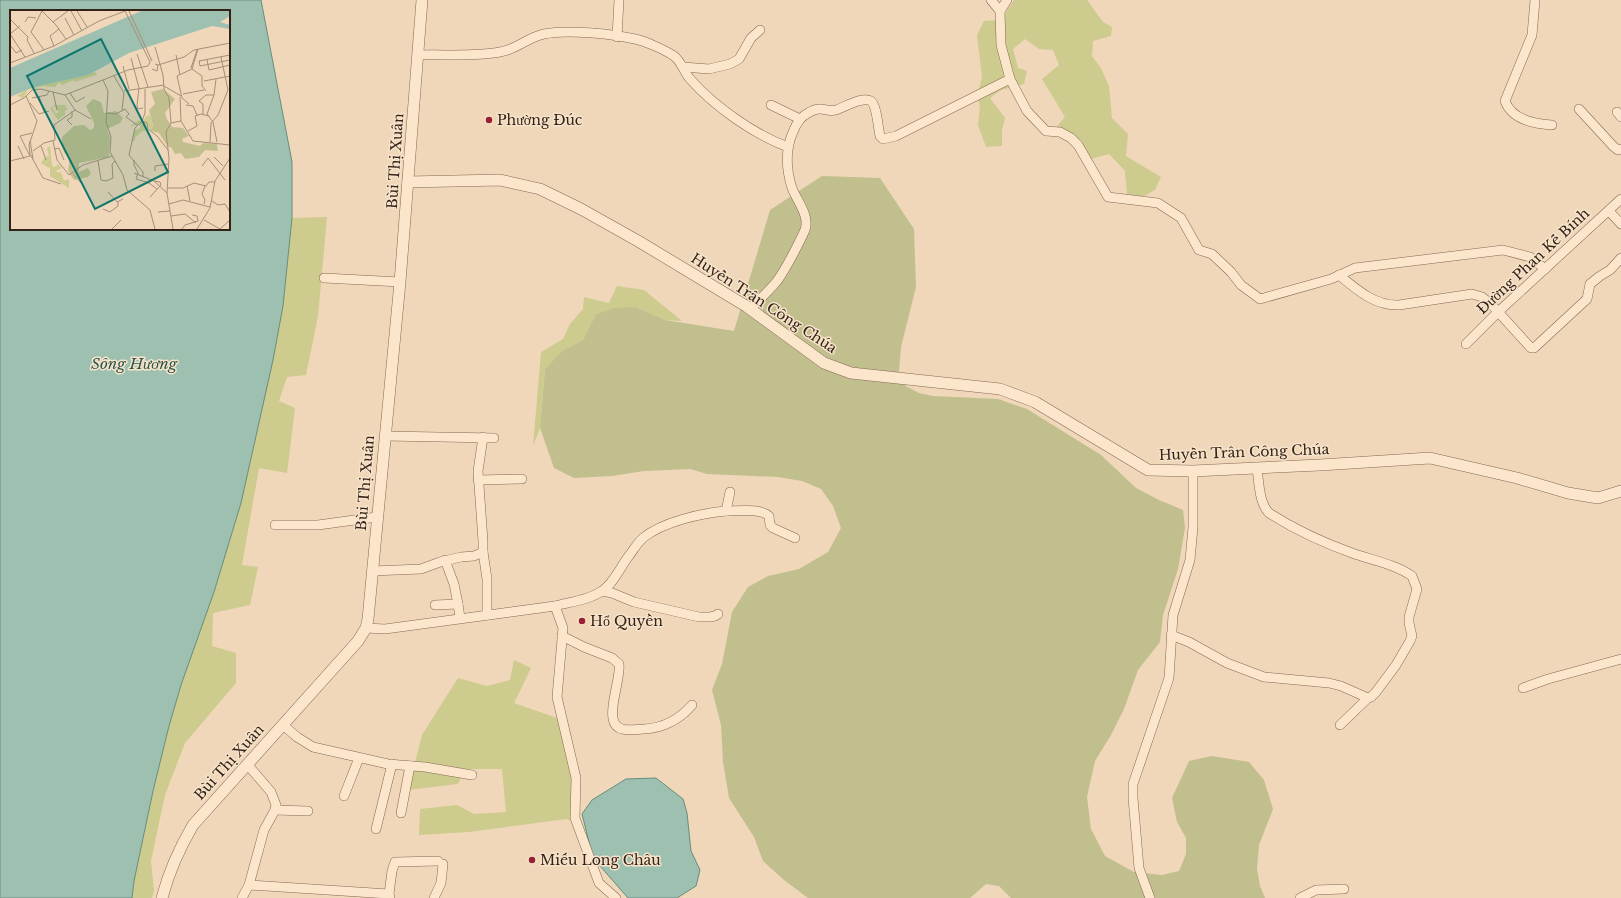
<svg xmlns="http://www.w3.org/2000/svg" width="1621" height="898" viewBox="0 0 1621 898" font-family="'Libre Baskerville',serif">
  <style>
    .green { fill: #cdcb8d }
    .cemetery { fill: #c1bf8e }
    .water { fill: #9ec0b1; stroke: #668d7d; fill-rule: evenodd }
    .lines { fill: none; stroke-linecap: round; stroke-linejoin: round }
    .minor-casing { stroke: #866753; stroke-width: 10 }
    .tertiary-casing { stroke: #866753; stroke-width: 12 }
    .minor { stroke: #fbe6cc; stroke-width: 9 }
    .tertiary { stroke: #fbe6cc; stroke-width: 11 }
    .poi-dot { fill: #982034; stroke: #f7e3c9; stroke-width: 1.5 }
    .labels { text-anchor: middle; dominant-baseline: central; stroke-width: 3; stroke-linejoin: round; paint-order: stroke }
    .poi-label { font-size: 14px; fill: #342219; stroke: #f7e3c9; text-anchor: start }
    .street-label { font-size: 14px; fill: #342219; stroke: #f7e3c9 }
    .water-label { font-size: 15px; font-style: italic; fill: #27554b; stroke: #f7e3c9 }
    .inset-road { fill: none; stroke: #a58f79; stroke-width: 1 }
    .view { fill: #0f766e; fill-opacity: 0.15; stroke: #0f766e; stroke-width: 2 }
    .inset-edge { fill: none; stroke: #342219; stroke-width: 2 }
  </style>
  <rect width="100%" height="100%" fill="#f0d7b9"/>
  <!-- green -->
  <g class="green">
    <polygon points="1014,0 1087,0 1103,22 1112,27 1111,36 1093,41 1092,56 1101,68 1109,86 1112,118 1128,134 1126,156 1161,177 1155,190 1142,197 1127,194 1125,171 1109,154 1091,159 1081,140 1070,136 1051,133 1065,117 1042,79 1059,65 1053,50 1039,49 1025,39 1013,49 1018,68 1027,71 1024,84 1001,90 990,98 1005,118 1002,130 1002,146 986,147 978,125 980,106 977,96 982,77 977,35 984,21 1001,20"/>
    <polygon points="327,217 318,316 306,375 287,377 279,401 295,408 287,473 259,468 242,565 258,567 250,605 213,613 212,646 236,653 236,683 185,743 165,795 151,861 154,891 152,898 132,898 134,881 153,791 169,726 181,685 214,592 241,503 283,306 292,218"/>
    <polygon points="617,286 644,290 682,321 665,320 636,307 596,314 583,340 562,351 545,369 540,428 533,446 541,352 563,339 570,324 583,309 584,297 609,303"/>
    <polygon points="514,660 531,668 514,703 560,719 581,779 577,785 574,821 566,819 469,832 419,835 420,809 457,805 474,814 506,812 502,769 465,769 458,784 408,790 422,735 458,678 487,686 510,680"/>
  </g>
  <!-- cemetery -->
  <polygon class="cemetery" points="822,176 880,178 914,229 916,287 901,347 899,372 906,386 919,393 933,396 998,399 1027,409 1101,455 1136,488 1159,500 1183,510 1185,528 1178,569 1163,615 1160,642 1138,670 1124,709 1111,735 1095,761 1087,797 1091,829 1105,856 1134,872 1162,875 1179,871 1186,854 1186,838 1177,822 1172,798 1189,761 1212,756 1249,762 1264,780 1273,809 1259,845 1257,869 1260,886 1265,898 1011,898 999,886 986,884 970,898 808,898 784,880 763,861 754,837 729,798 723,762 721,725 712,690 722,664 732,612 748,587 768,576 799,569 828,552 841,528 833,506 821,489 802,481 778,477 707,474 690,469 644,471 612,476 574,478 554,468 540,428 545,369 562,351 583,340 596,314 615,308 636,307 665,320 734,331 770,210"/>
  <!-- water -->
  <g class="water">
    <path d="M0 0H261L292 162V218L283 306 273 360 241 503 214 592 181 685 169 726 153 791 134 881 132 898H0ZM11 11H229V229H11Z"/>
    <polygon points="656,778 683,799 687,813 691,851 700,870 696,886 677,898 628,898 593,858 582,814 592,800 626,779"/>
  </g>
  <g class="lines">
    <defs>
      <g id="minor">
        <polyline points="991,0 1000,11 1001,45 1010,79 1027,111 1046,131 1060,132 1071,138 1078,145 1108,197 1158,203 1181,218 1199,250 1212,254 1231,272 1241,285 1260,299 1331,279 1355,268 1503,250 1530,257 1545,269"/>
        <path d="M1535 0 1532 35 1505 101C1512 120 1534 124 1552 125"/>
        <polyline points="1000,11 1007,0"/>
        <polyline points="617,37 619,0"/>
        <path d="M418 55C445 54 473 57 500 52 516 50 528 37 544 34 567 29 612 34 635 39 645 41 665 50 674 56 682 62 684 73 691 80 715 107 755 135 788 147"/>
        <polyline points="683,67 709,69 730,64 739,59 751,38 760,30"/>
        <polyline points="771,105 800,119"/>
        <polyline points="1579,109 1613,146 1618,150 1621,149"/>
        <polyline points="1617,112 1621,117"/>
        <polyline points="1609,211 1621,224"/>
        <path d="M1339 275C1357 290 1375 306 1399 305L1472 294 1482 297 1490 303 1531 348H1534L1587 299 1590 284 1600 276 1610 270 1621 258"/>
        <polyline points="324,278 400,282"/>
        <path d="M750 309C759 300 769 291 777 281 788 266 797 247 805 230 810 216 797 201 792 188 786 169 785 150 793 132 796 124 800 117 808 113 822 104 827 113 836 110 845 107 862 96 871 101 877 106 878 128 880 136L883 139 896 136 1010 79"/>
        <polyline points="1466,344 1498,312 1621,199"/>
        <polyline points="385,436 494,438"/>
        <polyline points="478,480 522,479"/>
        <path d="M726 511C739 511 760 508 769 516L770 525 773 528 795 538"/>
        <polyline points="275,525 318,525 377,517"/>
        <polyline points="483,552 487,579 487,615"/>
        <polyline points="445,560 454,584 458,604"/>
        <polyline points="372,571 421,569 440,562 461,557 474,556 483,552 483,541 478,471 483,437"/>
        <polyline points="603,591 612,593 634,602 699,617 710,617 715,616 718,614"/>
        <polyline points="435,605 458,604 460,618"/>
        <path d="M555 606C570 602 589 600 602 591 613 584 620 568 628 557 633 551 637 543 643 538 662 522 702 513 726 511L730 492"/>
        <polyline points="366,628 385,629 555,606 563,628 557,697 576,778 575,818 599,883 616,898"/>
        <path d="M1171 635 1189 642 1227 663 1264 677 1329 683 1341 686 1368 698 1371 697 1376 692 1396 665 1410 641 1412 636 1409 623V617L1417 589 1412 576C1395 564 1371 560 1352 553 1324 543 1294 529 1269 513 1259 503 1259 482 1257 468"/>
        <path d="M562 636 584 647 612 658 619 664C622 679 601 724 622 729 628 731 638 729 644 729 664 728 679 720 692 705"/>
        <polyline points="1523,688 1548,679 1621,659"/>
        <polyline points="283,725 297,737 313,747 388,764 425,767 472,775"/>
        <polyline points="1340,725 1368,698"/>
        <polyline points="344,796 359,758"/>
        <polyline points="275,810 308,811"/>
        <polyline points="401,813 410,766"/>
        <polyline points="376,829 392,764"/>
        <polyline points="249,885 389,894 390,898"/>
        <polyline points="389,894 392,871 395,862 438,861"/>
        <polyline points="242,898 249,885 264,830 275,810 276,805 271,792 247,764"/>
        <polyline points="434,898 441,883 443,864"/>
        <polyline points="1150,898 1139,868 1133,798 1133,784 1169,678 1173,615 1190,560 1193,527 1193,471"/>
        <polyline points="1300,898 1316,890 1344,889"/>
      </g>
      <g id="tertiary">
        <polyline points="408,182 500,180 540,189 581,209 638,241 746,306 824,363 851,373 1000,389 1035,402 1148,470 1193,471 1320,465 1430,458 1517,478 1568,493 1598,498 1621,491"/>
        <path d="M162 898C169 871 179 849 193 825L358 641 366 628 368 619 400 282 422 0"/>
      </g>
    </defs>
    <!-- minor casing -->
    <use href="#minor" class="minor-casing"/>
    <!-- tertiary casing -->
    <use href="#tertiary" class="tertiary-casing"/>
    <!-- minor -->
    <use href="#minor" class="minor"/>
    <!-- tertiary -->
    <use href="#tertiary" class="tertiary"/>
  </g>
  <!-- markers -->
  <g class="poi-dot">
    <circle cx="489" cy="120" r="4"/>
    <circle cx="582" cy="621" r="4"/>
    <circle cx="532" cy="860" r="4"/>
  </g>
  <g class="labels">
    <!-- poi labels -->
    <g class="poi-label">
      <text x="497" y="120">Phường Đúc</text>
      <text x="590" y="621">Hổ Quyền</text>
      <text x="540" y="860">Miếu Long Châu</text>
    </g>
    <!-- street labels -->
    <g class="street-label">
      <text transform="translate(395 161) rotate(-86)">Bùi Thị Xuân</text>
      <text transform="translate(1533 261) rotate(-43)">Đường Phan Kế Bính</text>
      <text transform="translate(764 303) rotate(33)">Huyền Trân Công Chúa</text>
      <text transform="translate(1244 452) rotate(-2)">Huyền Trân Công Chúa</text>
      <text transform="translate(365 483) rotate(-85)">Bùi Thị Xuân</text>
      <text transform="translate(229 762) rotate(-48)">Bùi Thị Xuân</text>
    </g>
    <!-- water labels -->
    <g class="water-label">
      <text x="134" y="363">Sông Hương</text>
    </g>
  </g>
  <!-- overview -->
  <g transform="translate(10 10)">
    <rect width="220" height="220" fill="#f0d7b9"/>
    <path d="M85 62 87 65 64 72 63 70 52 75 49 72 45 77 33 76 17 80 14 88 7 86 16 80 24 77ZM43 95H55L58 100H55V105L48 110 40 98 42 97 46 104 49 102ZM140 105 143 118 141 121 137 116 135 121H132L125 128V131H122L124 121 130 118V115L120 116 129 110 133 112 136 106ZM40 136 42 156 45 157 48 154 52 158 45 161 51 163 54 171 59 169V178L57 174 59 178 40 166V156L39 158 31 153 35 147 39 146 37 138Z" fill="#cdcb8d"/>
    <path d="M153 79 165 89 155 103 157 109 162 117 173 118 179 126 172 129 173 132 190 136 193 133 207 134 208 141 195 140 189 147 175 149 171 143 165 144 161 137H158L149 123 141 121 143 116 139 100 145 94 141 82ZM83 89 91 92 94 103 106 101 113 108 110 113 97 119 100 127 99 147 69 153V162L78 158 81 163 78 167 64 170 58 161 60 146 55 144 52 137V127L64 116 74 115 80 120 84 118V113L76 96Z" fill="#c1bf8e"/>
    <path d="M131 1H220V6L210 12 220 15V19L202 16 119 43 78 65 24 77 0 87V58Z" fill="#9ec0b1"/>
    <path class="inset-road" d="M32 1 21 22 34 40M32 1 46 15 56 29M61 1 72 21M67 1 77 17M115 1 140 52 138 56M119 1 142 51M55 8 64 25M0 9 18 27 17 30 24 43M15 12 18 7 26 8M43 12 58 1M10 16 0 24 15 47M0 35 6 43 12 40M44 36 40 26 49 19M145 37 153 65 154 79 159 88 161 113M127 44 138 77M166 45 170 65M220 45 189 51 190 56 220 50M121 48 129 78 127 95 128 99 133 98M197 50 199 60 220 55M0 53 44 36 89 11 115 1M148 55 174 47 184 40 220 33M113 56 119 79M181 58 187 40M142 59 147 61 148 55 145 54M182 59 192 66V76L196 81M104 66 114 83 112 100M206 69 204 85 197 104 203 112 207 132M93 70 98 81 96 112 101 127 100 142 113 165 117 180 140 200 145 219M194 71 220 66M154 76 171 86M114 81 154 75M43 82 47 100M60 83 66 92 75 87M173 84 194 80M16 86 27 111 19 135 20 144 33 168 51 174M29 86 34 102M170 87 171 111M22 88 37 85 39 81M20 93 29 104 39 101M179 94 172 88 167 66 182 59 188 39M0 95 14 88 22 80 31 79 55 85 118 60 138 56M176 95 183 96 187 105M65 100 81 109M97 103 106 104 115 99 119 104 116 107 127 115M193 104V94L189 91 196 85H204M132 111 137 113 138 119 147 126 158 140M161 113 156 122 159 148 157 183 163 219M161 113 171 111 183 131 220 135M62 115 57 110 62 107V101M178 121 187 116 185 106 191 104 199 106M20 131 23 149M43 131 47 150 59 165 73 155 102 146M200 132 201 113 208 105 218 80 211 47M8 136 14 149M31 136 36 150M44 139 49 138 54 150M23 141 34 133 45 130 44 115 65 100 55 85M20 146 10 126 22 123M204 147 213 156M124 150V155L128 163 126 169 139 173 147 179M0 151 20 146M88 151 91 170 96 171 103 168 102 154 105 151M192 156 198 148 215 170M145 161V156L158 154M124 163 144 171 157 183M63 164 74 176M133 167V162L119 145 125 118 132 111 135 103V79M177 176 180 191M158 178H173L184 173 196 176 199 172H205M98 182 107 192 113 189M140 187 151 175 150 172 144 171M202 191 208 195 215 194 220 202M159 194 173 190 200 197M194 194 195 190 192 184 195 176M93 199 100 202 108 196V192M148 202 160 201M161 206 175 204 186 213M194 210 210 219M102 219 111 210M172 219 175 215 188 211 187 206 182 205M187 219 200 198 205 171 220 148M210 219 220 210"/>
    <path class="view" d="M91 29 158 162 85 199 17 66Z"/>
    <rect width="220" height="220" class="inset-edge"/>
  </g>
</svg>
